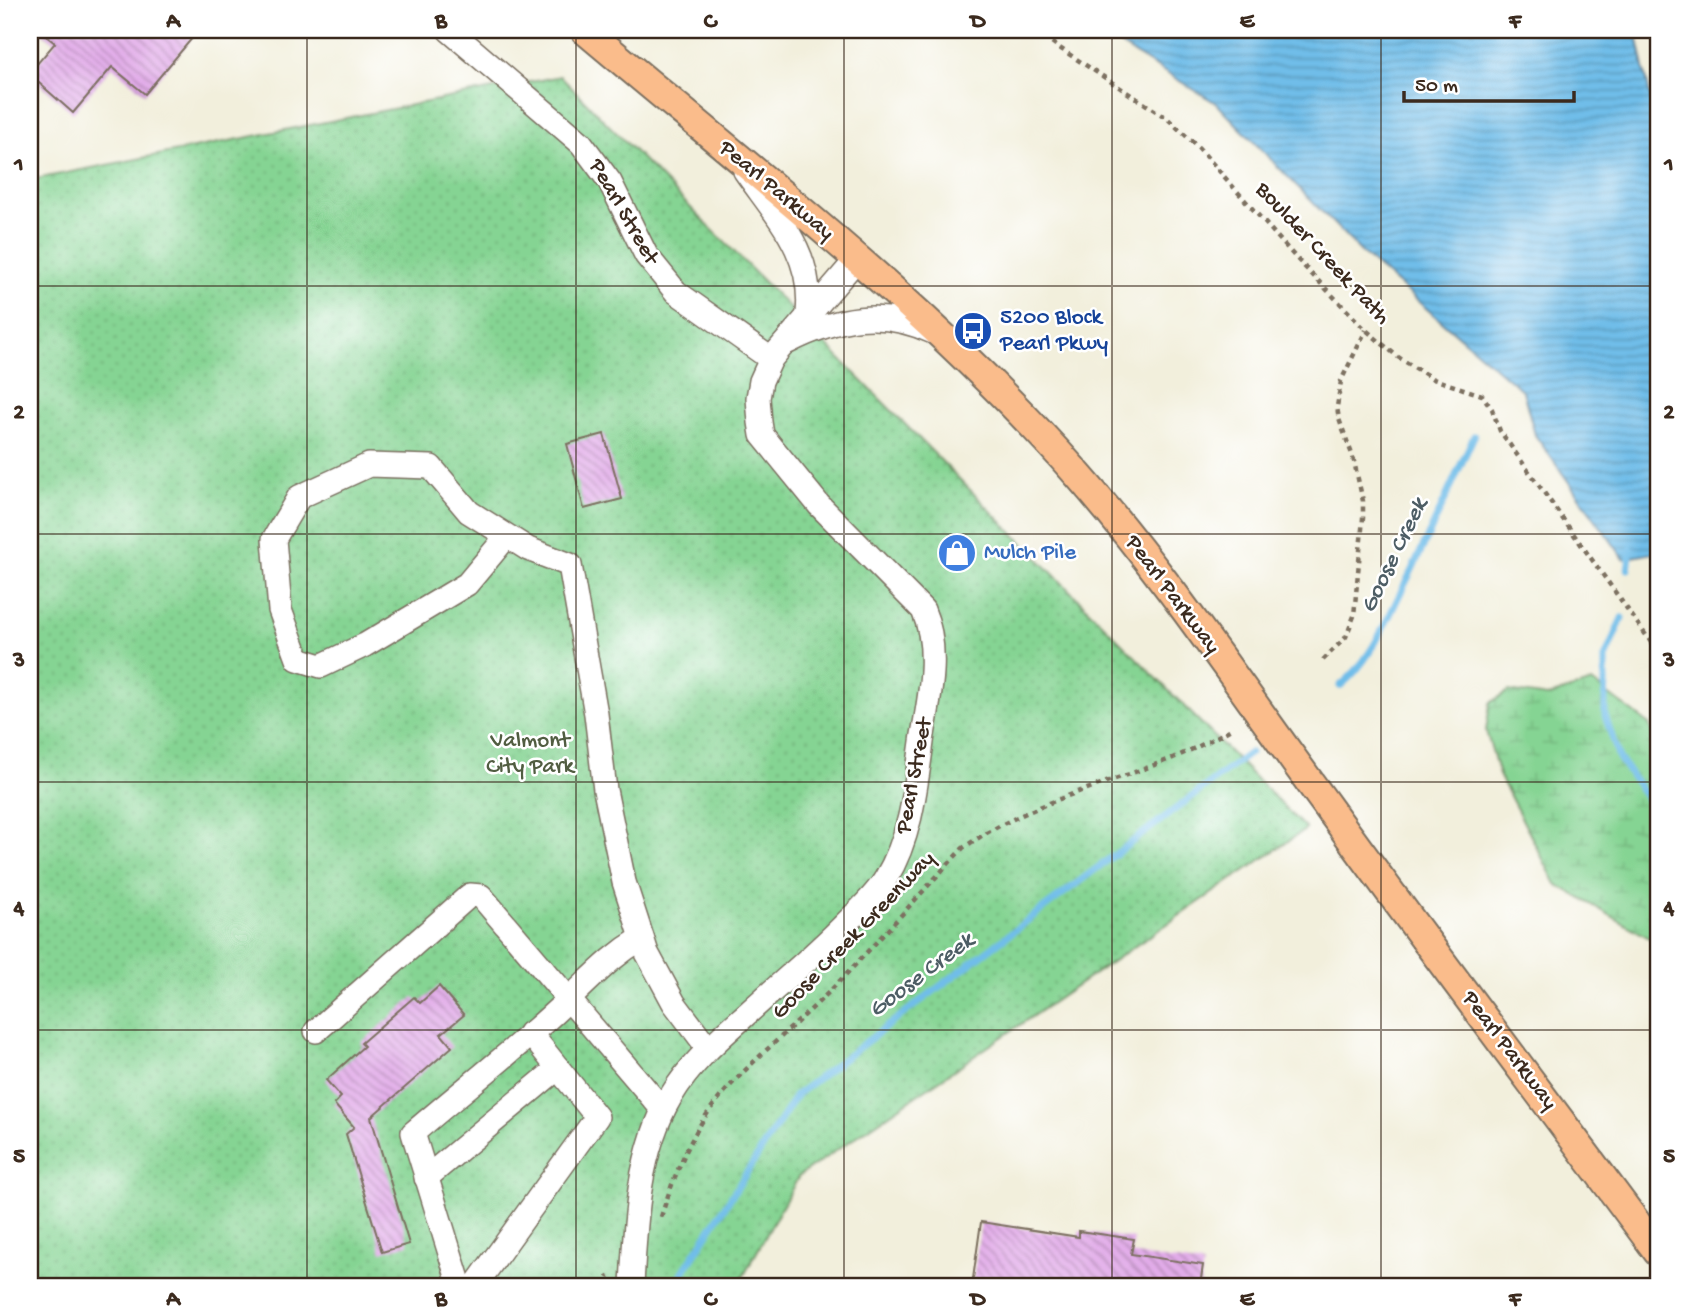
<svg xmlns="http://www.w3.org/2000/svg" width="1688" height="1316" viewBox="0 0 1688 1316" font-family="'Gochi Hand',sans-serif">
  <style>
    .wetland { fill: url(#wetland-marsh); stroke: #607f58; stroke-width: 2 }
    .park { fill: url(#park-dots); stroke: #607f58; stroke-width: 2 }
    .water { fill: url(#water-rules); stroke: #557484; stroke-width: 2 }
    .lines { fill: none; stroke-linecap: round; stroke-linejoin: round }
    .stream { stroke: #6fbde9; stroke-width: 7 }
    .building { fill: url(#building-back-hatch) }
    .minor-casing { stroke: #7b6f60; stroke-width: 26 }
    .major-casing { stroke: #7b6f60; stroke-width: 32 }
    .path { stroke: #7b6f60; stroke-width: 4.5; stroke-dasharray: 5 5; stroke-linecap: butt }
    .minor { stroke: #fff; stroke-width: 23 }
    .major { stroke: #fabc8b; stroke-width: 28 }
    .grid { fill: none; stroke: #3b2a1e; stroke-width: 2; stroke-opacity: 0.55 }
    .labels { text-anchor: middle; dominant-baseline: central; stroke-width: 5; stroke-linejoin: round; paint-order: stroke }
    .street-label { font-size: 23px; fill: #3b2a1e; stroke: #fff }
    .transit-label { font-size: 23px; fill: #164399; stroke: #fff; text-anchor: start }
    .shop-label { font-size: 23px; fill: #366cbe; stroke: #fff; text-anchor: start }
    .park-label { font-size: 23px; fill: #515d41; stroke: #fff }
    .water-label { font-size: 24px; font-style: italic; fill: #4d5d65; stroke: #fff }
    .neatline { fill: none; stroke: #3b2a1e; stroke-width: 2.5 }
    .grid-label { font-size: 23px; text-anchor: middle; font-weight: bold; fill: #3b2a1e }
  </style>
  <defs>
    <pattern id="wetland-marsh" width="20" height="14" patternUnits="userSpaceOnUse" patternTransform="scale(1.75)"><rect width="20" height="14" fill="#85d493"/><path d="M1 5h8M5 5V1M11 12h8M15 12V8" fill="none" stroke="#74b67e"/></pattern>
    <pattern id="park-dots" width="8" height="8" patternUnits="userSpaceOnUse" patternTransform="scale(1.75)"><rect width="8" height="8" fill="#85d493"/><path d="M2 2h.1M6 6h.1" fill="none" stroke="#74b67e" stroke-width="1.8" stroke-linecap="round"/></pattern>
    <pattern id="water-rules" width="6" height="5" patternUnits="userSpaceOnUse" patternTransform="scale(1.75)"><rect width="6" height="5" fill="#6fbde9"/><path d="M0 2.5h6" fill="none" stroke="#5c9abc"/></pattern>
    <pattern id="building-back-hatch" width="6" height="6" patternUnits="userSpaceOnUse" patternTransform="scale(1.75)"><rect width="6" height="6" fill="#e2ace9"/><path d="M-1 5l2 2M0 0l6 6M5-1l2 2" fill="none" stroke="#b88cbc"/></pattern>
  </defs>
  <rect width="100%" height="100%" fill="#fff"/>
  <filter id="ink" filterUnits="userSpaceOnUse"><feTurbulence type="fractalNoise" baseFrequency=".0143" numOctaves="2"/><feDisplacementMap in="SourceGraphic" scale="14" xChannelSelector="R" yChannelSelector="G"/><feConvolveMatrix kernelMatrix="1 2 1 2 8 2 1 2 1" color-interpolation-filters="sRGB"/></filter>
  <filter id="wash" filterUnits="userSpaceOnUse"><feTurbulence type="fractalNoise" baseFrequency=".00686" numOctaves="4" result="noise"/><feDisplacementMap in="SourceGraphic" scale="28" xChannelSelector="R" yChannelSelector="G"/><feGaussianBlur stdDeviation="1.57" result="paint"/><feColorMatrix in="noise" values="0 0 0 0 0 0 0 0 0 0 0 0 0 0 0 0 0 1.4 0 .05"/><feComposite in="paint" operator="in"/></filter>
  <g filter="url(#wash)">
    <rect width="100%" height="100%" fill="#f2efdc"/>
    <!-- wetland -->
    <polygon class="wetland" points="1592,682 1649,724 1658,749 1658,943 1556,884 1499,775 1486,731 1490,703 1509,691 1547,697"/>
    <!-- park -->
    <polygon class="park" points="560,76 1306,829 799,1176 738,1286 30,1286 30,180"/>
    <!-- water -->
    <polygon class="water" points="1103,30 1636,30 1658,132 1658,552 1624,559 1535,435 1523,391 1365,256 1216,103 1120,45"/>
    <g class="lines">
      <!-- stream -->
      <g class="stream">
        <polyline points="1628,569 1631,549"/>
        <polyline points="1622,618 1605,658 1605,715 1619,758 1653,807 1658,826"/>
        <path d="M1340 686C1370 662 1384 626 1401 592 1427 541 1450 488 1474 436"/>
        <polyline points="676,1283 797,1094 1250,753"/>
      </g>
    </g>
    <g id="blocks">
      <!-- building -->
      <g class="building">
        <polygon points="38,30 199,30 145,94 112,67 73,113 30,75 30,72 55,43"/>
        <polygon points="604,434 622,499 584,509 567,444"/>
        <polygon points="439,986 464,1015 441,1034 452,1047 371,1117 409,1244 382,1252 346,1134 354,1127 334,1104 341,1097 326,1080 364,1046 361,1043 414,997 420,1003"/>
        <polygon points="981,1222 1079,1237 1079,1231 1134,1239 1131,1254 1203,1265 1200,1286 972,1286"/>
      </g>
    </g>
  </g>
  <g filter="url(#ink)">
    <use href="#blocks" fill-opacity="0" stroke="#7b6f60" stroke-width="2"/>
    <g class="lines">
      <defs>
        <g id="minor">
          <polyline points="449,30 581,143 610,182 646,255 676,292 771,359"/>
          <path d="M745 171C777 217 814 254 808 313"/>
          <path d="M788 342C838 317 881 308 933 332"/>
          <polyline points="507,536 467,584 365,645 321,666 298,659 280,610 274,539 299,497 369,465 431,467 469,512 528,549 570,565 596,714 605,790 624,882 647,953 674,1003 708,1048"/>
          <polyline points="316,1031 470,895 481,896 663,1110"/>
          <polyline points="426,1178 558,1068"/>
          <path d="M460 1286 413 1133C464 1089 519 1047 568 1000 594 976 610 957 642 938"/>
          <polyline points="475,1286 597,1117 530,1033"/>
          <path d="M632 1286C635 1223 638 1151 671 1096 691 1062 721 1037 750 1011 783 981 817 953 848 921 861 908 876 895 886 878 912 835 916 784 923 735 930 695 940 649 923 610L819 505 762 435 760 422 758 398 761 381 771 359 857 259"/>
        </g>
        <path id="major" d="M585 30C752 171 933 310 1078 475 1168 578 1244 693 1325 803 1434 954 1547 1102 1658 1252"/>
      </defs>
      <!-- minor casing -->
      <use href="#minor" class="minor-casing"/>
      <!-- major casing -->
      <use href="#major" class="major-casing"/>
      <!-- path -->
      <g class="path">
        <polyline points="1036,30 1061,49 1168,119 1198,147 1297,259 1366,330 1398,357 1433,379 1482,395 1492,409 1500,431 1658,652"/>
        <polyline points="1323,660 1346,637 1354,616 1363,518 1363,501 1353,457 1339,419 1337,407 1341,381 1366,330"/>
        <path d="M661 1217C673 1179 688 1140 712 1107 746 1064 790 1031 829 992 875 945 918 896 963 848 1023 806 1097 787 1165 761 1189 752 1211 740 1233 728"/>
        <polyline points="602,1286 609,1276"/>
      </g>
      <!-- minor -->
      <use href="#minor" class="minor"/>
      <!-- major -->
      <use href="#major" class="major"/>
    </g>
  </g>
  <!-- grid -->
  <path class="grid" d="M307 30V1286M576 30V1286M844 30V1286M1112 30V1286M1381 30V1286M30 286H1658M30 534H1658M30 782H1658M30 1030H1658"/>
  <!-- icons -->
  <defs>
    <symbol id="bus-disc" viewBox="-11 -11 22 22"><circle r="9.5" fill="#1a4fb4" stroke="#fff"/><path d="M-5-6H5V4H4V6H2V4H-2V6H-4V4H-5ZM-3.5-4V0h7V-4ZM-3.5 1.2v1.5H-2V1.2ZM2 1.2v1.5H3.5V1.2Z" fill="#fff"/></symbol>
    <symbol id="shop-disc" viewBox="-11 -11 22 22"><circle r="9.5" fill="#3f7fe0" stroke="#fff"/><path d="M-5-2.5h2.3a2.7 3.5 0 0 1 5.4 0H5L5.5 6h-11ZM-1.5-2.5h3a1.5 2.3 0 0 0-3 0Z" fill="#fff"/></symbol>
  </defs>
  <g fill-rule="evenodd">
    <use href="#bus-disc" x="951" y="309" width="44" height="44"/>
    <use href="#shop-disc" x="935" y="531" width="44" height="44"/>
  </g>
  <g class="labels">
    <!-- street labels -->
    <g class="street-label">
      <text transform="translate(776 191) rotate(40)">Pearl Parkway</text>
      <text transform="translate(623 212) rotate(60)">Pearl Street</text>
      <text transform="translate(1322 254) rotate(47)">Boulder Creek Path</text>
      <text transform="translate(1172 595) rotate(53)">Pearl Parkway</text>
      <text transform="translate(915 776) rotate(-79)">Pearl Street</text>
      <text transform="translate(854 936) rotate(-46)">Goose Creek Greenway</text>
      <text transform="translate(1509 1051) rotate(53)">Pearl Parkway</text>
    </g>
    <!-- transit labels -->
    <g class="transit-label">
      <text x="1000" y="318">5200 Block<tspan x="1000" dy="26">Pearl Pkwy</tspan></text>
    </g>
    <!-- shop labels -->
    <g class="shop-label">
      <text x="984" y="553">Mulch Pile</text>
    </g>
    <!-- park labels -->
    <g class="park-label">
      <text x="530" y="741">Valmont<tspan x="530" dy="26">City Park</tspan></text>
    </g>
    <!-- water labels -->
    <g class="water-label">
      <text transform="translate(1395 556) rotate(-64)">Goose Creek</text>
      <text transform="translate(922 976) rotate(-37)">Goose Creek</text>
    </g>
  </g>
  <!-- margin -->
  <rect width="1688" height="1316" fill="none" stroke="#fff" stroke-width="77"/>
  <!-- scale -->
  <path d="M1404 91v10h170v-10" fill="none" stroke="#3b2a1e" stroke-width="3.5"/>
  <text x="1415" y="91" font-size="21" fill="#3b2a1e" stroke="#ffffff" stroke-width="5" paint-order="stroke">50 m</text>
  <rect x="38" y="38" width="1612" height="1240" class="neatline"/>
  <g class="grid-label">
    <text x="173" y="27">A</text>
    <text x="441" y="27">B</text>
    <text x="710" y="27">C</text>
    <text x="978" y="27">D</text>
    <text x="1247" y="27">E</text>
    <text x="1515" y="27">F</text>
    <text x="19" y="170">1</text>
    <text x="1669" y="170">1</text>
    <text x="19" y="418">2</text>
    <text x="1669" y="418">2</text>
    <text x="19" y="666">3</text>
    <text x="1669" y="666">3</text>
    <text x="19" y="914">4</text>
    <text x="1669" y="914">4</text>
    <text x="19" y="1162">5</text>
    <text x="1669" y="1162">5</text>
    <text x="173" y="1305">A</text>
    <text x="441" y="1305">B</text>
    <text x="710" y="1305">C</text>
    <text x="978" y="1305">D</text>
    <text x="1247" y="1305">E</text>
    <text x="1515" y="1305">F</text>
  </g>
</svg>
